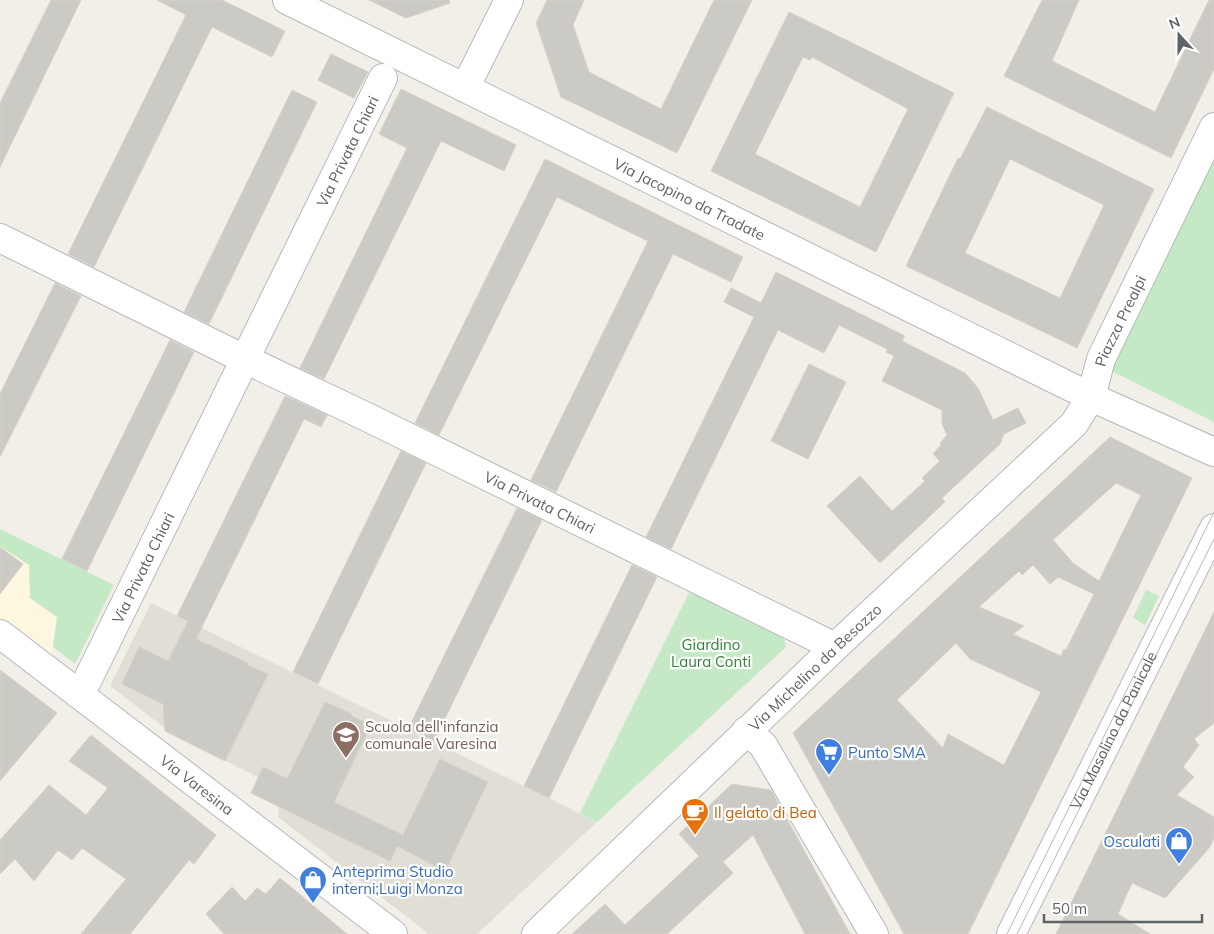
<svg xmlns="http://www.w3.org/2000/svg" width="1214" height="934" viewBox="0 0 1214 934" font-family="Mulish,sans-serif">
  <style>
    .commercial { fill: #fef7e0 }
    .education { fill: #e1ded6 }
    .green { fill: #c5e8c5 }
    .building { fill: #cccac5; stroke: #d6d1c6; fill-rule: evenodd }
    .lines { fill: none; stroke-linecap: round; stroke-linejoin: round }
    .minor-casing { stroke: #b5b8bc; stroke-width: 30 }
    .minor { stroke: #fff; stroke-width: 28 }
    .tram { stroke: #b6b7b8; stroke-width: 1 }
    .labels { text-anchor: middle; dominant-baseline: central; stroke-width: 4.5; stroke-linejoin: round; paint-order: stroke }
    .street-label { font-size: 15px; fill: #5f6368; stroke: #fff }
    .park-label { font-size: 15px; fill: #348238; stroke: #fff }
    .education-label { font-size: 15px; fill: #785e54; stroke: #fff; text-anchor: start }
    .shop-label { font-size: 15px; fill: #366cbe; stroke: #fff; text-anchor: start }
    .food-label { font-size: 15px; fill: #c56008; stroke: #fff; text-anchor: start }
  </style>
  <rect width="100%" height="100%" fill="#f1efe8"/>
  <!-- commercial -->
  <polygon class="commercial" points="0,546 29,565 30,598 57,617 49,674 0,636"/>
  <!-- education -->
  <polygon class="education" points="151,603 202,628 597,822 477,934 429,934 278,817 279,807 251,793 258,777 165,731 165,728 110,686"/>
  <!-- green -->
  <g class="green">
    <polygon points="1214,153 1214,422 1107,369"/>
    <polygon points="0,529 114,585 76,662 74,663 53,647 57,617 30,598 29,565 0,546"/>
    <polygon points="1146,590 1159,596 1145,625 1133,618"/>
    <polygon points="690,591 783,635 786,647 597,822 580,813"/>
  </g>
  <!-- building -->
  <g class="building">
    <polygon points="51,0 81,0 0,167 0,103"/>
    <polygon points="157,0 222,0 285,31 272,57 212,27 94,267 68,254 186,15"/>
    <polygon points="369,0 449,0 450,3 406,18"/>
    <polygon points="547,0 584,0 573,25 589,72 661,109 714,0 752,0 677,153 561,97 536,23"/>
    <polygon points="1042,0 1079,0 1052,61 1155,112 1209,0 1214,0 1214,69 1171,158 1004,76"/>
    <path d="M789 12 954 93 876 252 711 171ZM803 57 810 60 812 57 908 109 860 207 755 154Z"/>
    <polygon points="331,54 368,72 354,98 318,80"/>
    <polygon points="401,89 516,145 504,171 441,141 324,379 300,368 407,148 379,134"/>
    <polygon points="292,90 317,102 209,324 184,312"/>
    <path d="M987 107 1154 189 1077 348 906 266 958 158 960 159ZM1010 159 1104 205 1060 298 965 253Z"/>
    <polygon points="545,159 743,257 731,282 673,254 556,492 531,480 648,241 557,197 439,435 415,423"/>
    <polygon points="776,272 905,336 902,341 965,373 978,388 993,420 1018,408 1026,423 1004,434 1000,444 942,498 945,502 880,563 827,506 860,476 892,511 925,481 922,478 940,461 933,454 941,445 940,443 947,435 942,424 942,410 882,381 894,356 886,352 887,349 839,325 824,353 778,330 671,549 646,537 754,317 724,302 731,288 761,303"/>
    <polygon points="55,283 81,296 0,457 0,394"/>
    <polygon points="170,340 194,352 87,571 62,559"/>
    <polygon points="809,364 846,382 808,459 771,441"/>
    <polygon points="285,396 327,415 321,427 304,419 196,639 248,663 247,665 268,674 225,761 165,731 163,704 122,684 139,647 168,661 188,621 177,616"/>
    <path d="M1110 437 1192 478 968 934H904L793 733ZM1116 483 1141 495 1099 581 1073 563 1053 540ZM1033 565 1050 584 1058 577 1094 594 1066 650 1064 649 1061 656 1013 634 1024 626 979 607 1019 571 1022 575ZM956 643 970 659 1041 692 1004 765 948 734 943 748 897 700Z"/>
    <polygon points="401,451 426,463 318,684 293,672"/>
    <polygon points="517,508 542,520 434,741 408,729"/>
    <polygon points="0,547 23,564 0,594"/>
    <polygon points="632,565 657,577 549,798 524,786"/>
    <polygon points="1214,612 1214,723 1194,739 1199,745 1183,767 1194,777 1177,795 1214,817 1214,838 1210,847 1165,898 1132,883 1118,914 1150,934 1056,934"/>
    <polygon points="0,670 57,713 0,781"/>
    <polygon points="325,702 352,714 351,716 371,725 334,802 403,835 402,837 440,759 488,782 445,871 397,846 390,861 251,793 263,767 287,779"/>
    <polygon points="91,735 216,835 194,864 189,860 130,934 81,934 126,879 82,848 72,860 58,850 34,881 15,859 0,874 0,840 49,785 86,815 108,788 69,761"/>
    <polygon points="732,784 771,790 850,934 805,934 753,835 723,862 733,873 667,934 572,934 605,904 625,925 699,856 679,834"/>
    <polygon points="280,878 297,892 347,934 224,934 206,914 232,887 245,901 257,888 266,894"/>
  </g>
  <g class="lines">
    <defs>
      <g id="minor">
        <path id="s1" d="M287 0 1091 397 1214 452"/>
        <polyline points="465,88 509,0"/>
        <path id="s2" d="M0 238 232 353 367 417 835 647"/>
        <path id="s3" d="M0 634 393 934"/>
        <path id="s4" d="M78 694 87 681 383 78"/>
        <polyline points="746,731 763,745 874,934"/>
        <path id="s5" d="M536 934 835 647 1074 424 1091 397 1101 359 1214 127"/>
        <path id="s6" d="M1011 934 1214 528"/>
      </g>
    </defs>
    <!-- minor casing -->
    <use href="#minor" class="minor-casing"/>
    <!-- minor -->
    <use href="#minor" class="minor"/>
    <!-- tram -->
    <g class="tram">
      <polyline points="1007,934 1214,512"/>
      <polyline points="1017,934 1214,539"/>
    </g>
  </g>
  <!-- icons -->
  <defs>
    <symbol id="school-pin" viewBox="-11 -11 22 30"><path d="M0 17L-7.5 6A9.5 9.5 0 1 1 7.5 6Z" fill="#8d6e63" stroke="#fff"/><path d="M0-5L7-2L0 1L-7-2ZM-4 1L0 2.5L4 1V4Q0 6-4 4Z" fill="#fff"/></symbol>
    <symbol id="supermarket-pin" viewBox="-11 -11 22 30"><path d="M0 17L-7.5 6A9.5 9.5 0 1 1 7.5 6Z" fill="#3f7fe0" stroke="#fff"/><path d="M-6-5.5h2.5l.6 2H6L4.5 2H-2.5L-4.4-4H-6ZM-1.5 3.2a1.3 1.3 0 1 0 .1 0ZM3 3.2a1.3 1.3 0 1 0 .1 0Z" fill="#fff"/></symbol>
    <symbol id="cafe-pin" viewBox="-11 -11 22 30"><path d="M0 17L-7.5 6A9.5 9.5 0 1 1 7.5 6Z" fill="#e8710a" stroke="#fff"/><path d="M-5.5-4.5H6V0H3Q3 3.5 0 3.5H-2.5Q-5.5 3.5-5.5 0ZM3-3.2v2h1.7v-2ZM-6 4.5H4V6H-6Z" fill="#fff"/></symbol>
    <symbol id="shop-pin" viewBox="-11 -11 22 30"><path d="M0 17L-7.5 6A9.5 9.5 0 1 1 7.5 6Z" fill="#3f7fe0" stroke="#fff"/><path d="M-5-2.5h2.3a2.7 3.5 0 0 1 5.4 0H5L5.5 6h-11ZM-1.5-2.5h3a1.5 2.3 0 0 0-3 0Z" fill="#fff"/></symbol>
  </defs>
  <g fill-rule="evenodd">
    <use href="#school-pin" x="330" y="719" width="32" height="43"/>
    <use href="#supermarket-pin" x="813" y="736" width="32" height="43"/>
    <use href="#cafe-pin" x="679" y="796" width="32" height="43"/>
    <use href="#shop-pin" x="1163" y="825" width="32" height="43"/>
    <use href="#shop-pin" x="297" y="864" width="32" height="43"/>
  </g>
  <g class="labels">
    <!-- street labels -->
    <g class="street-label">
      <text stroke="none"><textPath href="#s4" startOffset="606">Via Privata Chiari</textPath></text>
      <text stroke="none"><textPath href="#s1" startOffset="449">Via Jacopino da Tradate</textPath></text>
      <text stroke="none"><textPath href="#s5" startOffset="855">Piazza Prealpi</textPath></text>
      <text stroke="none"><textPath href="#s2" startOffset="601">Via Privata Chiari</textPath></text>
      <text stroke="none"><textPath href="#s4" startOffset="142">Via Privata Chiari</textPath></text>
      <text stroke="none"><textPath href="#s5" startOffset="386">Via Michelino da Besozzo</textPath></text>
      <text stroke="none"><textPath href="#s6" startOffset="228">Via Masolino da Panicale</textPath></text>
      <text stroke="none"><textPath href="#s3" startOffset="248">Via Varesina</textPath></text>
    </g>
    <!-- park labels -->
    <g class="park-label">
      <text x="711" y="644">Giardino<tspan x="711" dy="17">Laura Conti</tspan></text>
    </g>
    <!-- education labels -->
    <g class="education-label">
      <text x="365" y="726">Scuola dell'infanzia<tspan x="365" dy="17">comunale Varesina</tspan></text>
    </g>
    <!-- shop labels -->
    <g class="shop-label">
      <text x="848" y="752">Punto SMA</text>
      <text x="1160" y="841" text-anchor="end">Osculati</text>
      <text x="332" y="871">Anteprima Studio<tspan x="332" dy="17">interni;Luigi Monza</tspan></text>
    </g>
    <!-- food labels -->
    <g class="food-label">
      <text x="714" y="812">Il gelato di Bea</text>
    </g>
  </g>
  <!-- north arrow -->
  <g transform="translate(1179 35) rotate(339)" stroke="#ffffff" stroke-width="4" paint-order="stroke">
  <path d="M0-4L9 19L0 12L-9 19Z" fill="#5f6368"/>
  <text y="-8" font-size="14" font-weight="bold" text-anchor="middle" fill="#5f6368">N</text>
  </g>
  <!-- scale -->
  <path d="M1044 914v8h158v-8" fill="none" stroke="#5f6368" stroke-width="2.5"/>
  <text x="1052" y="914" font-size="15" fill="#5f6368" stroke="#ffffff" stroke-width="4" paint-order="stroke">50 m</text>
</svg>
